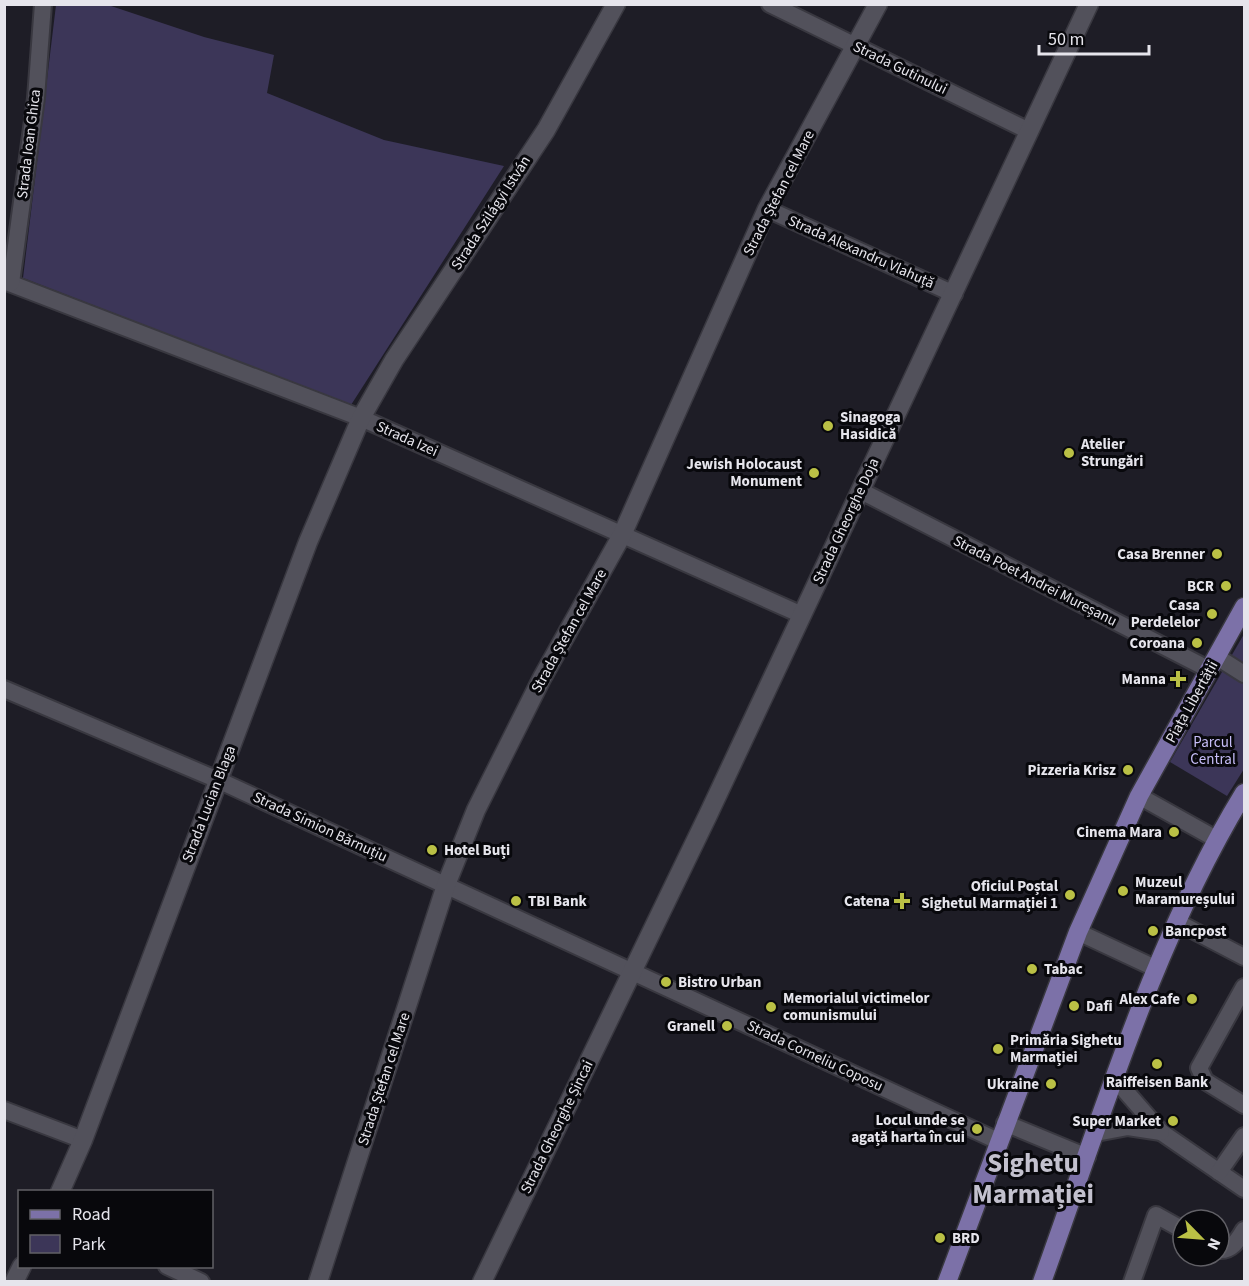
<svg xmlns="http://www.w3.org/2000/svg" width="1249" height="1286" viewBox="0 0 1249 1286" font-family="'Source Sans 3',sans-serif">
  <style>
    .green { fill: #3c3658 }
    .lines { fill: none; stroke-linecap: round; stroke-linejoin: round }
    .street-casing { stroke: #393840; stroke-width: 20 }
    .secondary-casing { stroke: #393840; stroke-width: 21 }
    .primary-casing { stroke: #393840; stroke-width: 21 }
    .street { stroke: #52515b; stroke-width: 16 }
    .secondary { stroke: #52515b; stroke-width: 18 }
    .primary { stroke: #7c71a8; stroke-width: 18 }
    .poi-dot { fill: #bac045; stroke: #08080c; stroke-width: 2 }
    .labels { text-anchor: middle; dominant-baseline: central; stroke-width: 6; stroke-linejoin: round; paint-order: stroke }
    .street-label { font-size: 15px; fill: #e6e5ec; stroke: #08080c }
    .poi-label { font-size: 15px; font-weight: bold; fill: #e6e5ec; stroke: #08080c; text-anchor: end }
    .park-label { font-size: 15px; fill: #c7bef9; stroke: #08080c }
    .town-label { font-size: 27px; font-weight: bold; fill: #c3c1ce; stroke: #08080c }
  </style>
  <rect width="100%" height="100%" fill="#1e1d26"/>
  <!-- green -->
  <g class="green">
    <polygon points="56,5 108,5 204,37 274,55 267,93 384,140 504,166 351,405 23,278"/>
    <polygon points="1244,634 1244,769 1227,796 1170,762"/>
  </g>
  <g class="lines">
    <defs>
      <g id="street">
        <polyline points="770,4 1029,131"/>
        <polyline points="767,209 954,294"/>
        <polyline points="4,281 361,418 802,615"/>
        <polyline points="11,283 36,98 43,4"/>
        <polyline points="861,491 1210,670"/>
        <polyline points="1217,657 1244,674"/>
        <polyline points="4,689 218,780 998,1141"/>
        <polyline points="1139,796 1216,839"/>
        <polyline points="1177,922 1244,957"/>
        <polyline points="1078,932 1157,969"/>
        <polyline points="1244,987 1199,1068 1205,1081 1244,1105"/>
        <polyline points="1115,1079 1161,1132 1244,1189"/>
        <polyline points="4,1110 83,1140"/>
        <polyline points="1005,1123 1087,1157"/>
        <polyline points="1096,1133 1128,1127 1161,1132"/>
        <polyline points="1219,1172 1244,1136"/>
        <path d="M1219 1250C1232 1251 1238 1240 1244 1230"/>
        <polyline points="167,1266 201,1282"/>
        <polyline points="1132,1282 1156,1215 1183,1230"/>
      </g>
      <g id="secondary">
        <polyline points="60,1192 83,1140 308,542 361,418 394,360 546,130 616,4"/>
        <polyline points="14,1282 22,1266"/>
        <polyline points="318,1282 446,885 476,810 542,678 622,535 767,209 878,4"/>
        <polyline points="482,1282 708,815 1089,4"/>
      </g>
      <g id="primary">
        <polyline points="947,1282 1078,932 1139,796 1244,607"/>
        <path d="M1042 1282C1101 1119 1154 940 1244 793"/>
      </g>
    </defs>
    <!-- street casing -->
    <use href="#street" class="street-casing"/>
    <!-- secondary casing -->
    <use href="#secondary" class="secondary-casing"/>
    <!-- primary casing -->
    <use href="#primary" class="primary-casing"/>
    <!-- street -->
    <use href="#street" class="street"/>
    <!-- secondary -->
    <use href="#secondary" class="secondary"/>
    <!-- primary -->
    <use href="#primary" class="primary"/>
  </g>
  <!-- markers -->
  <g class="poi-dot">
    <circle cx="828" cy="426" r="6"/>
    <circle cx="1069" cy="453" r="6"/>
    <circle cx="814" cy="473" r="6"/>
    <circle cx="1217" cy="554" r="6"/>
    <circle cx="1226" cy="586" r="6"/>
    <circle cx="1212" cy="614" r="6"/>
    <circle cx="1197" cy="643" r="6"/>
    <path d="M1175 670h6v6h6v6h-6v6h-6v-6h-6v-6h6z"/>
    <circle cx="1128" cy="770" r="6"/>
    <circle cx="1174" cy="832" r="6"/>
    <circle cx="432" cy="850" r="6"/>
    <circle cx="1123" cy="891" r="6"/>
    <circle cx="1070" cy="895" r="6"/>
    <circle cx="516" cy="901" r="6"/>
    <path d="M899 892h6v6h6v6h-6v6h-6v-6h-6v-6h6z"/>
    <circle cx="1153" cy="931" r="6"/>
    <circle cx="1032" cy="969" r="6"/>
    <circle cx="666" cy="982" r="6"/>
    <circle cx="1192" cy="999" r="6"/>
    <circle cx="1074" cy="1006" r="6"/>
    <circle cx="771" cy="1007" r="6"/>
    <circle cx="727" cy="1026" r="6"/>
    <circle cx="998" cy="1049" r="6"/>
    <circle cx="1157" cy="1064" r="6"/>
    <circle cx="1051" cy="1084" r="6"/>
    <circle cx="1173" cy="1121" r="6"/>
    <circle cx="977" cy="1129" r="6"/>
    <circle cx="940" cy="1238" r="6"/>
  </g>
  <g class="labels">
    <!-- street labels -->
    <g class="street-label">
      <text transform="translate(900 68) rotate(26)">Strada Gutinului</text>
      <text transform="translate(29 144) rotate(-83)">Strada Ioan Ghica</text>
      <text transform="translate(779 193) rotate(-63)">Strada Ștefan cel Mare</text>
      <text transform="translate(491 213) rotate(-57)">Strada Szilágyi István</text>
      <text transform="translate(861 252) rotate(24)">Strada Alexandru Vlahuță</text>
      <text transform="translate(407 439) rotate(24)">Strada Izei</text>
      <text transform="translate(846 521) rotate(-65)">Strada Gheorghe Doja</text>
      <text transform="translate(1035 581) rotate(27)">Strada Poet Andrei Mureșanu</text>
      <text transform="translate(569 631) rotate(-61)">Strada Ștefan cel Mare</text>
      <text transform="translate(1192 702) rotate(-61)">Piața Libertății</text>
      <text transform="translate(209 804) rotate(-69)">Strada Lucian Blaga</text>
      <text transform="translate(320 827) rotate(25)">Strada Simion Bărnuțiu</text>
      <text transform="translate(815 1056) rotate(25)">Strada Corneliu Coposu</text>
      <text transform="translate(384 1079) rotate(-72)">Strada Ștefan cel Mare</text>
      <text transform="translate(557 1127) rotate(-64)">Strada Gheorghe Șincai</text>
    </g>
    <!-- poi labels -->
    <g class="poi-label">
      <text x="840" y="417" text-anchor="start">Sinagoga<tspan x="840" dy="17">Hasidică</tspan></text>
      <text x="1081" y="444" text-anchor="start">Atelier<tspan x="1081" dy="17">Strungări</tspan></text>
      <text x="802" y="464">Jewish Holocaust<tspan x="802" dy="17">Monument</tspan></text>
      <text x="1205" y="554">Casa Brenner</text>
      <text x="1214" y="586">BCR</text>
      <text x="1200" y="605">Casa<tspan x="1200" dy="17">Perdelelor</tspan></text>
      <text x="1185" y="643">Coroana</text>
      <text x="1166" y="679">Manna</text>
      <text x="1116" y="770">Pizzeria Krisz</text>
      <text x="1162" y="832">Cinema Mara</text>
      <text x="444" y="850" text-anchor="start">Hotel Buți</text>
      <text x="1135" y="882" text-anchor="start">Muzeul<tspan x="1135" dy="17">Maramureșului</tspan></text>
      <text x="1058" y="886">Oficiul Poștal<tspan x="1058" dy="17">Sighetul Marmației 1</tspan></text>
      <text x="528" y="901" text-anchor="start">TBI Bank</text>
      <text x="890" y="901">Catena</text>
      <text x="1165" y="931" text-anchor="start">Bancpost</text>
      <text x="1044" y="969" text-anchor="start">Tabac</text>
      <text x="678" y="982" text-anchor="start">Bistro Urban</text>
      <text x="783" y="998" text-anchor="start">Memorialul victimelor<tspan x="783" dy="17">comunismului</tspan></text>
      <text x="1180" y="999">Alex Cafe</text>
      <text x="1086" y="1006" text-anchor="start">Dafi</text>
      <text x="715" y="1026">Granell</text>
      <text x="1010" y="1040" text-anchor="start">Primăria Sighetu<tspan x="1010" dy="17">Marmației</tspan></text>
      <text x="1157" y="1082" text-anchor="middle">Raiffeisen Bank</text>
      <text x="1039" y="1084">Ukraine</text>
      <text x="965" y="1120">Locul unde se<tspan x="965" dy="17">agață harta în cui</tspan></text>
      <text x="1161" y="1121">Super Market</text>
      <text x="952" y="1238" text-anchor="start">BRD</text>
    </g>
    <!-- park labels -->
    <g class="park-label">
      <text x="1213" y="742">Parcul<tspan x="1213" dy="17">Central</tspan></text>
    </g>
    <!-- town labels -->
    <g class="town-label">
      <text x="1033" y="1163">Sighetu<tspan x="1033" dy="31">Marmației</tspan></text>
    </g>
  </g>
  <!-- border -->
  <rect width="1249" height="1286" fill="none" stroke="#e6e5ec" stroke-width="12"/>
  <!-- legend -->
  <rect x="18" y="1190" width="195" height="78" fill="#08080c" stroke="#616066" stroke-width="1.5"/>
  <rect x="30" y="1210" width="30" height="9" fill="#7c71a8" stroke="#616066" stroke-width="1.5"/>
  <text x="72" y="1220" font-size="18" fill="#e6e5ec">Road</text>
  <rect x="30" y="1235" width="30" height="18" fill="#3c3658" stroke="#616066" stroke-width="1.5"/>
  <text x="72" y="1250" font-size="18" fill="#e6e5ec">Park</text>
  <!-- north arrow -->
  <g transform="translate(1201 1238) rotate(115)"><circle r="28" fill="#08080c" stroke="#616066" stroke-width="1.5"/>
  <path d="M0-4.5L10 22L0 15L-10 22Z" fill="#bac045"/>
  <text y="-9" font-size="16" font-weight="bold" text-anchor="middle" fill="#e6e5ec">N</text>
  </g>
  <!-- scale -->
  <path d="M1039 45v9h110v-9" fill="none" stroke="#e6e5ec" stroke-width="3"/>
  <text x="1048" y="45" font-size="18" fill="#e6e5ec" stroke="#08080c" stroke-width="4.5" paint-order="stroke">50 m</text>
</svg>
